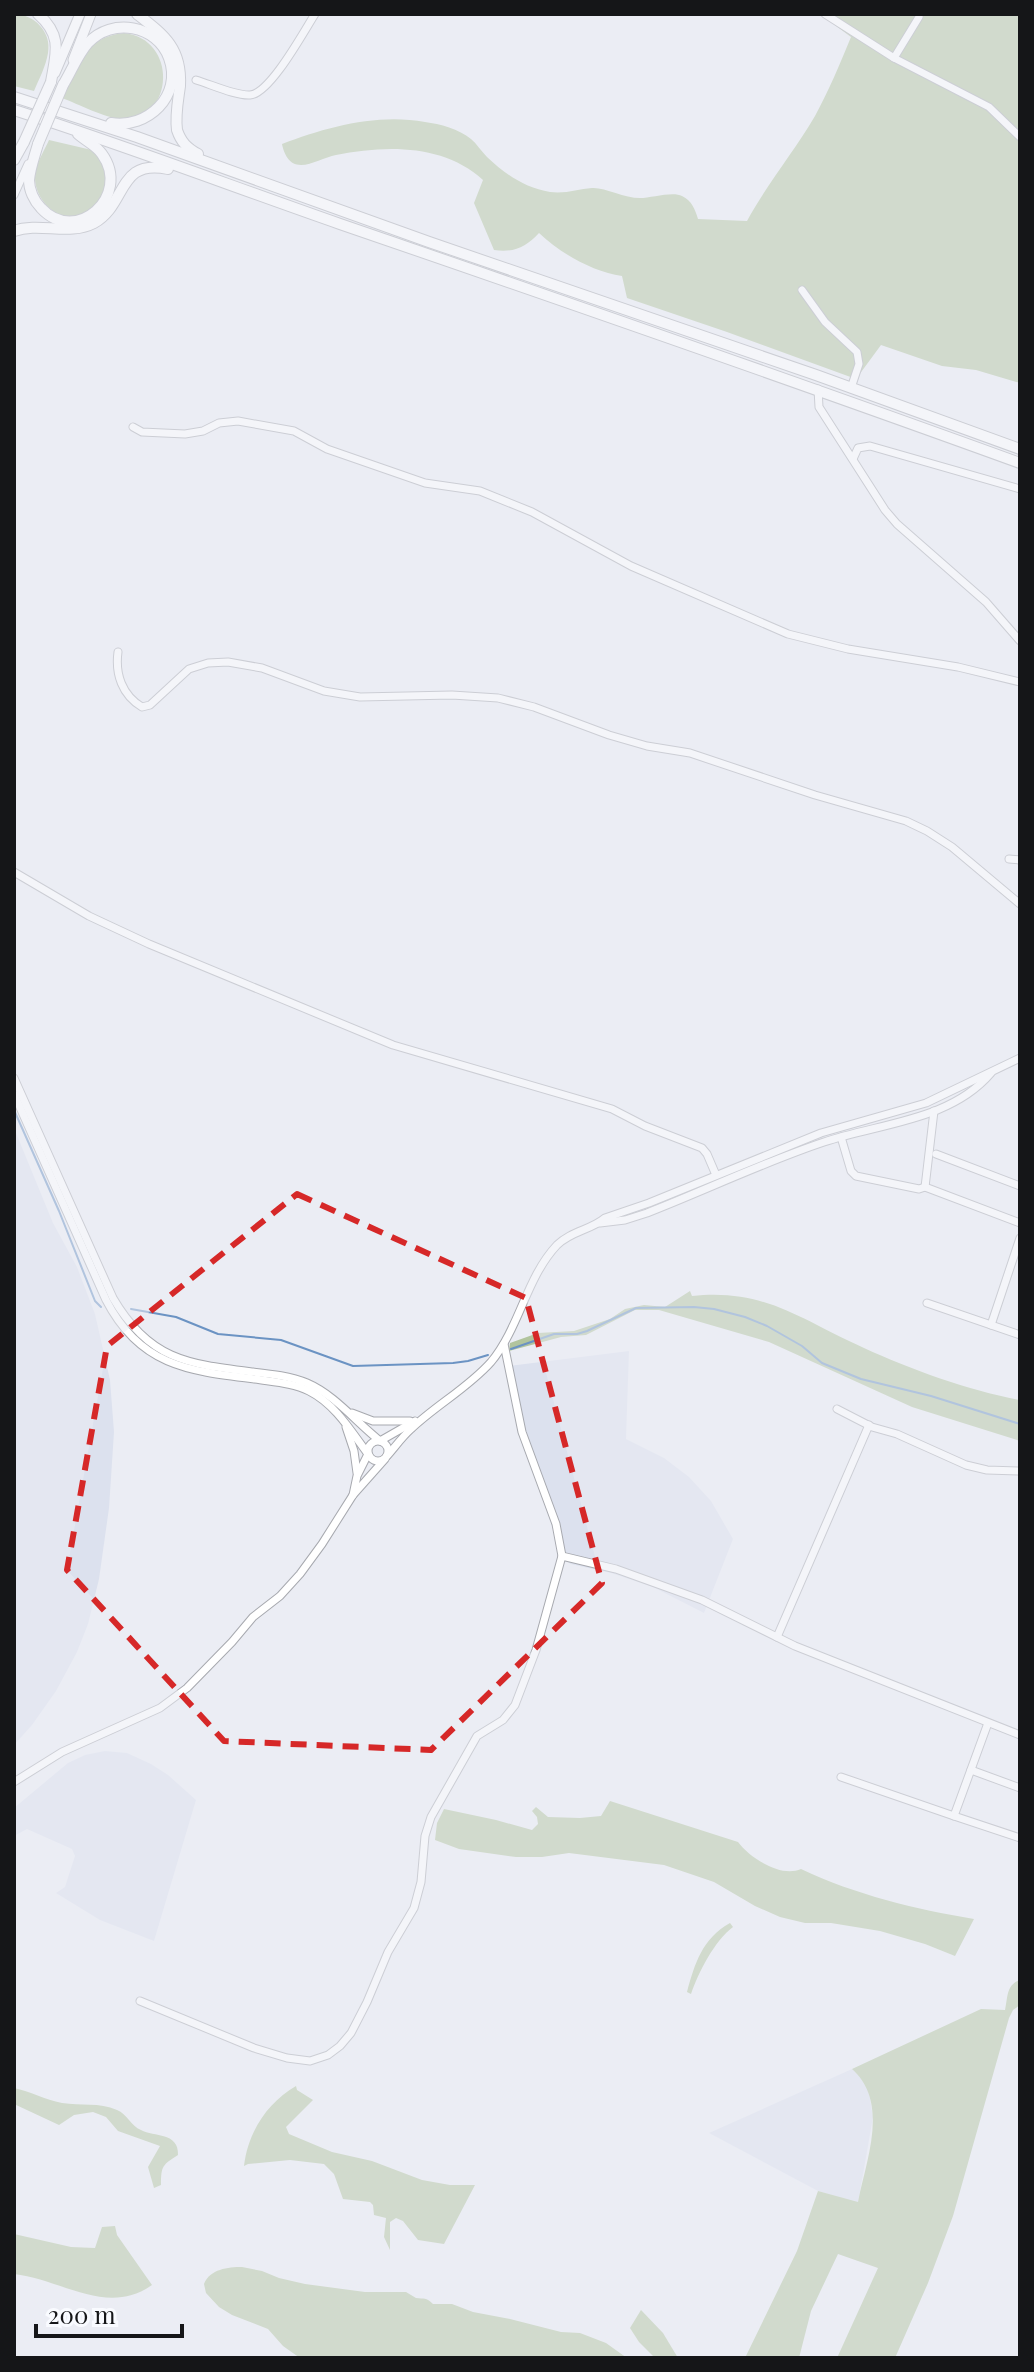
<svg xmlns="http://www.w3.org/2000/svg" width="1034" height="2372" viewBox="0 0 1034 2372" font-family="'Playfair Display',serif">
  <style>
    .built { fill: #dce1ee }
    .green { fill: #b1c49d }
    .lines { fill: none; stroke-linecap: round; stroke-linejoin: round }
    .stream { stroke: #6b93c3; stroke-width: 2 }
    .minor-casing { stroke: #a7a9af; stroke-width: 9 }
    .major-casing { stroke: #a7a9af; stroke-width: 11 }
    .highway-casing { stroke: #a7a9af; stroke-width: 12 }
    .minor { stroke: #fff; stroke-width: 7 }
    .major { stroke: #fff; stroke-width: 9 }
    .highway { stroke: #fff; stroke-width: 10 }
    .highway-bridge-casing { stroke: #a7a9af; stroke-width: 12; stroke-linecap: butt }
    .highway-bridge { stroke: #fff; stroke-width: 10 }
    .marked { fill: none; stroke: #d62828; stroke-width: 6; stroke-dasharray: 16 10; stroke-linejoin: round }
  </style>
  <rect width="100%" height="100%" fill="#ebedf4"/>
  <!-- built -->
  <g class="built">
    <polygon points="14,1128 53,1223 77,1267 95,1314 110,1380 114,1432 109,1508 99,1579 88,1624 77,1652 56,1691 32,1725 14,1745"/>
    <polygon points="629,1351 626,1439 664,1458 689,1477 711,1501 733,1539 704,1613 653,1587 611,1573 571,1564 562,1558 533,1465 509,1366"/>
    <polygon points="105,1751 127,1753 151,1764 168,1775 196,1800 154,1941 100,1920 56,1893 65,1887 75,1856 72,1849 27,1829 14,1836 14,1808 68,1763 85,1755"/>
    <polygon points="852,2069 861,2078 869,2092 873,2117 858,2203 818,2191 709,2133"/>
  </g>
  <!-- green -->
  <g class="green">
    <path d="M14 14C34 14 52 32 48 53 46 66 39 79 34 91L14 86Z"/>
    <path d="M820 14H1020V383L976 370 942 366 881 345 856 379 727 332 627 298 622 276C593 272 560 253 539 233 526 247 514 253 494 250L474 203 483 180C444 144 386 145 336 155 325 157 312 165 301 165 289 165 284 154 282 144 326 127 378 113 425 122 440 124 459 129 471 139 477 144 481 151 487 157 505 174 525 188 550 192 566 194 578 189 592 188 604 187 624 198 640 198 651 198 673 191 682 196 692 201 695 209 698 219L747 221C767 184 794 152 815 116 829 90 840 64 851 37Z"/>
    <path d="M124 33C179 39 174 122 122 119 105 118 78 104 62 98 77 67 84 37 124 33Z"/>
    <path d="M49 140 96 151 109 179 100 206C93 209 84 216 76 217 52 220 30 193 36 170 38 160 45 149 49 140Z"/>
    <path d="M690 1291 692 1296C765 1288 801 1320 864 1348 910 1369 970 1391 1020 1400V1441L912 1407 769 1342 659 1310H635L586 1335 561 1337 509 1351 510 1343 538 1333 574 1331 610 1319 625 1309 644 1305 665 1307Z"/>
    <path d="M610 1801 738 1842C750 1858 781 1878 801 1869 856 1895 915 1909 974 1919L955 1956 925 1944 880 1931 831 1923H805L780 1917 755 1906 714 1882 664 1865 569 1853 542 1857H516L459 1849 435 1840 437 1823 444 1809 496 1820 532 1830 538 1824 537 1817 532 1811 536 1807 548 1817 580 1818 601 1816Z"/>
    <path d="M730 1923 733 1927C715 1940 698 1973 691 1994L687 1992C695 1963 702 1939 730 1923Z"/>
    <path d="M1020 1980V2005L1013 2010 1009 2018 953 2216 928 2283 895 2358H837L878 2268 838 2254 811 2311 799 2358H745L797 2251 818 2191 858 2202C866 2160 890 2103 852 2069L981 2009 1005 2010C1008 1997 1006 1985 1020 1980Z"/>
    <path d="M296 2086 297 2090 313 2100 286 2127 289 2134 332 2152 372 2161 422 2180 450 2185H475L444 2244 418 2240 403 2221 396 2218 390 2222V2250L384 2237 386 2218 374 2215 373 2205 370 2202 343 2199 334 2174 324 2164 290 2160 248 2164 244 2166C248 2132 267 2103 296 2086Z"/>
    <path d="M14 2088C30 2091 45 2100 62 2103 81 2106 99 2102 117 2110 127 2114 131 2126 141 2130 154 2137 179 2132 178 2155 163 2165 161 2165 161 2185L154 2188 148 2167 160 2146 118 2131 106 2117 93 2112 74 2115 59 2125 14 2104Z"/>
    <path d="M115 2226 117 2235 152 2285C107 2317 61 2279 14 2274V2234L71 2247 95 2248 102 2227Z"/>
    <path d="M242 2267 262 2271 279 2278 305 2284 365 2292H406L416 2298C424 2299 426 2297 433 2304H452L473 2312 510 2319 561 2332 580 2333 606 2343 627 2358H300L283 2346 268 2329 232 2315 219 2307 206 2293 204 2284C210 2269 228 2267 242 2267Z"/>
    <polygon points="641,2310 663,2333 678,2358 655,2358 639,2342 630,2328"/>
  </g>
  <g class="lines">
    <!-- stream -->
    <g class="stream">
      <polyline points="14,1110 59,1211 95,1301 101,1307"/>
      <polyline points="131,1309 176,1317 218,1334 281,1340 353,1366 453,1363 468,1361 488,1355"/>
      <polyline points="511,1349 554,1334 577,1334 587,1331 636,1308 694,1307 714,1309 745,1317 767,1326 802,1346 822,1363 861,1379 931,1396 1020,1424"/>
    </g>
    <defs>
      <g id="minor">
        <polyline points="825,14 894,58 989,107 1020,137"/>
        <polyline points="894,58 919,17"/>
        <path d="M196 80C210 84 236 96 250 95 270 94 304 31 315 14"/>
        <polyline points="14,195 28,164"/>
        <polyline points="802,290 825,322 857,352 859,364 851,388"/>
        <polyline points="818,389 819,407 885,510 897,524 986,602 1020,641"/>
        <polyline points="133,427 142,432 185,434 203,431 219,423 238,421 294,431 327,449 425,483 480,491 532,512 631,566 788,634 848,649 958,667 1020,682"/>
        <polyline points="853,459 858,448 870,446 1020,489"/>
        <path d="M118 652C115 674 122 695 142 707L150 705 189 669 208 663 228 662 262 668 324 691 360 697 452 695 498 698 534 707 609 735 647 746 690 753 815 795 906 821 927 831 952 847 1020 904"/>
        <polyline points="1009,859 1020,860"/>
        <polyline points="14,872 89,916 149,944 393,1045 612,1109 645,1126 702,1148 707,1154 716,1175"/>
        <path d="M14 1078 113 1298C149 1360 188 1364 253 1372 271 1374 290 1376 307 1383 335 1395 356 1422 380 1441L415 1421"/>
        <path d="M14 1094 106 1300C140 1366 188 1371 255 1379 274 1382 293 1383 309 1391 335 1404 351 1431 368 1454L357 1476 353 1495"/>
        <polyline points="841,1137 851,1171 856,1176 919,1189 925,1187 1020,1223"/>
        <polyline points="936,1154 1020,1186"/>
        <polyline points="925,1187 934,1111"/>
        <path d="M600 1223 625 1220 647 1213C706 1190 764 1162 824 1142 880 1123 950 1121 991 1073"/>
        <polyline points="927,1303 1020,1335"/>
        <polyline points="991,1325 1020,1238"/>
        <polyline points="837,1409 872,1427 897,1434 966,1465 987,1470 1020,1471"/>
        <polyline points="352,1413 373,1421 410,1421"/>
        <polyline points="346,1427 354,1451 357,1473"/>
        <circle cx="378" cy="1451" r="10"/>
        <path d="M387 1456C395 1447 402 1437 411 1429 436 1405 468 1388 491 1362 520 1327 526 1278 557 1245 571 1231 591 1230 605 1218L649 1203 821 1133 926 1103 1020 1058"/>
        <polyline points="562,1556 616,1569 702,1600 795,1646 1020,1735"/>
        <polyline points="777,1637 869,1425"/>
        <polyline points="988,1723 954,1816 1020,1838"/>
        <polyline points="971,1770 1020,1788"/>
        <polyline points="841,1777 954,1816"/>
        <polyline points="14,1782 62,1752 160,1708 187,1688 232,1642 253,1617 280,1596 300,1574 322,1544 353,1495 385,1459"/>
        <polyline points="140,2001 254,2048 287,2058 310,2061 328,2055 340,2046 351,2033 367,2002 388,1952 414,1908 421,1882 425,1836 431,1817 477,1736 503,1720 515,1705 536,1650 562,1556 556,1524 522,1432 504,1344"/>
      </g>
      <g id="major">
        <polyline points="73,60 91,14"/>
        <polyline points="55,73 80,14"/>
      </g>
      <g id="highway">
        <path d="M38 14C63 36 56 53 51 82"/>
        <path d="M137 14C164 35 182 48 180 86 178 101 175 115 177 130 181 142 187 148 198 154"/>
        <path d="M63 85C71 72 78 54 88 43 112 17 157 25 169 58 183 96 147 129 111 123"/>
        <polyline points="14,97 137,137 429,242 816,375 1020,449"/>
        <path d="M14 110C124 145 231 186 340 224 567 302 794 381 1020 463"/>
        <path d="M38 144C35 155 30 168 29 180 29 190 34 201 41 208 76 246 132 196 102 154 97 146 86 141 78 134"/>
        <polyline points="14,160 24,142"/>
        <path d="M14 231C40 222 69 236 94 223 127 205 117 158 168 169"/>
      </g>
    </defs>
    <!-- minor casing -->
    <use href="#minor" class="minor-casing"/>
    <!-- major casing -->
    <use href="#major" class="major-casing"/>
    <!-- highway casing -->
    <use href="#highway" class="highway-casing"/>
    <!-- minor -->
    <use href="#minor" class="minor"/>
    <!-- major -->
    <use href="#major" class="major"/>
    <!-- highway -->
    <use href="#highway" class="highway"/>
    <defs>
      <g id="highway-bridge">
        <polyline points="24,142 51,82"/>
        <polyline points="38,144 63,85"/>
      </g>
    </defs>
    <!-- highway-bridge casing -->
    <use href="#highway-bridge" class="highway-bridge-casing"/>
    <!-- highway-bridge -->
    <use href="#highway-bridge" class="highway-bridge"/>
  </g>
  <!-- marked area -->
  <path d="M0 0H1034V2372H0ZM297 1194 526 1298 602 1583 431 1750 224 1741 67 1570 107 1346Z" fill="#ebedf4" fill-opacity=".55" fill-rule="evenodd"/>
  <path class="marked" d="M297 1194 526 1298 602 1583 431 1750 224 1741 67 1570 107 1346Z"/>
  <!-- border -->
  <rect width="1034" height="2372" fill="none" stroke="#151618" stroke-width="32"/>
  <!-- scale -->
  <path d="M36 2324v12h146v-12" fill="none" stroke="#151618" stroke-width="4"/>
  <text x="48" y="2324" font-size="24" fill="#151618" stroke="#f9fbff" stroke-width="6" paint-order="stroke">200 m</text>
</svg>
